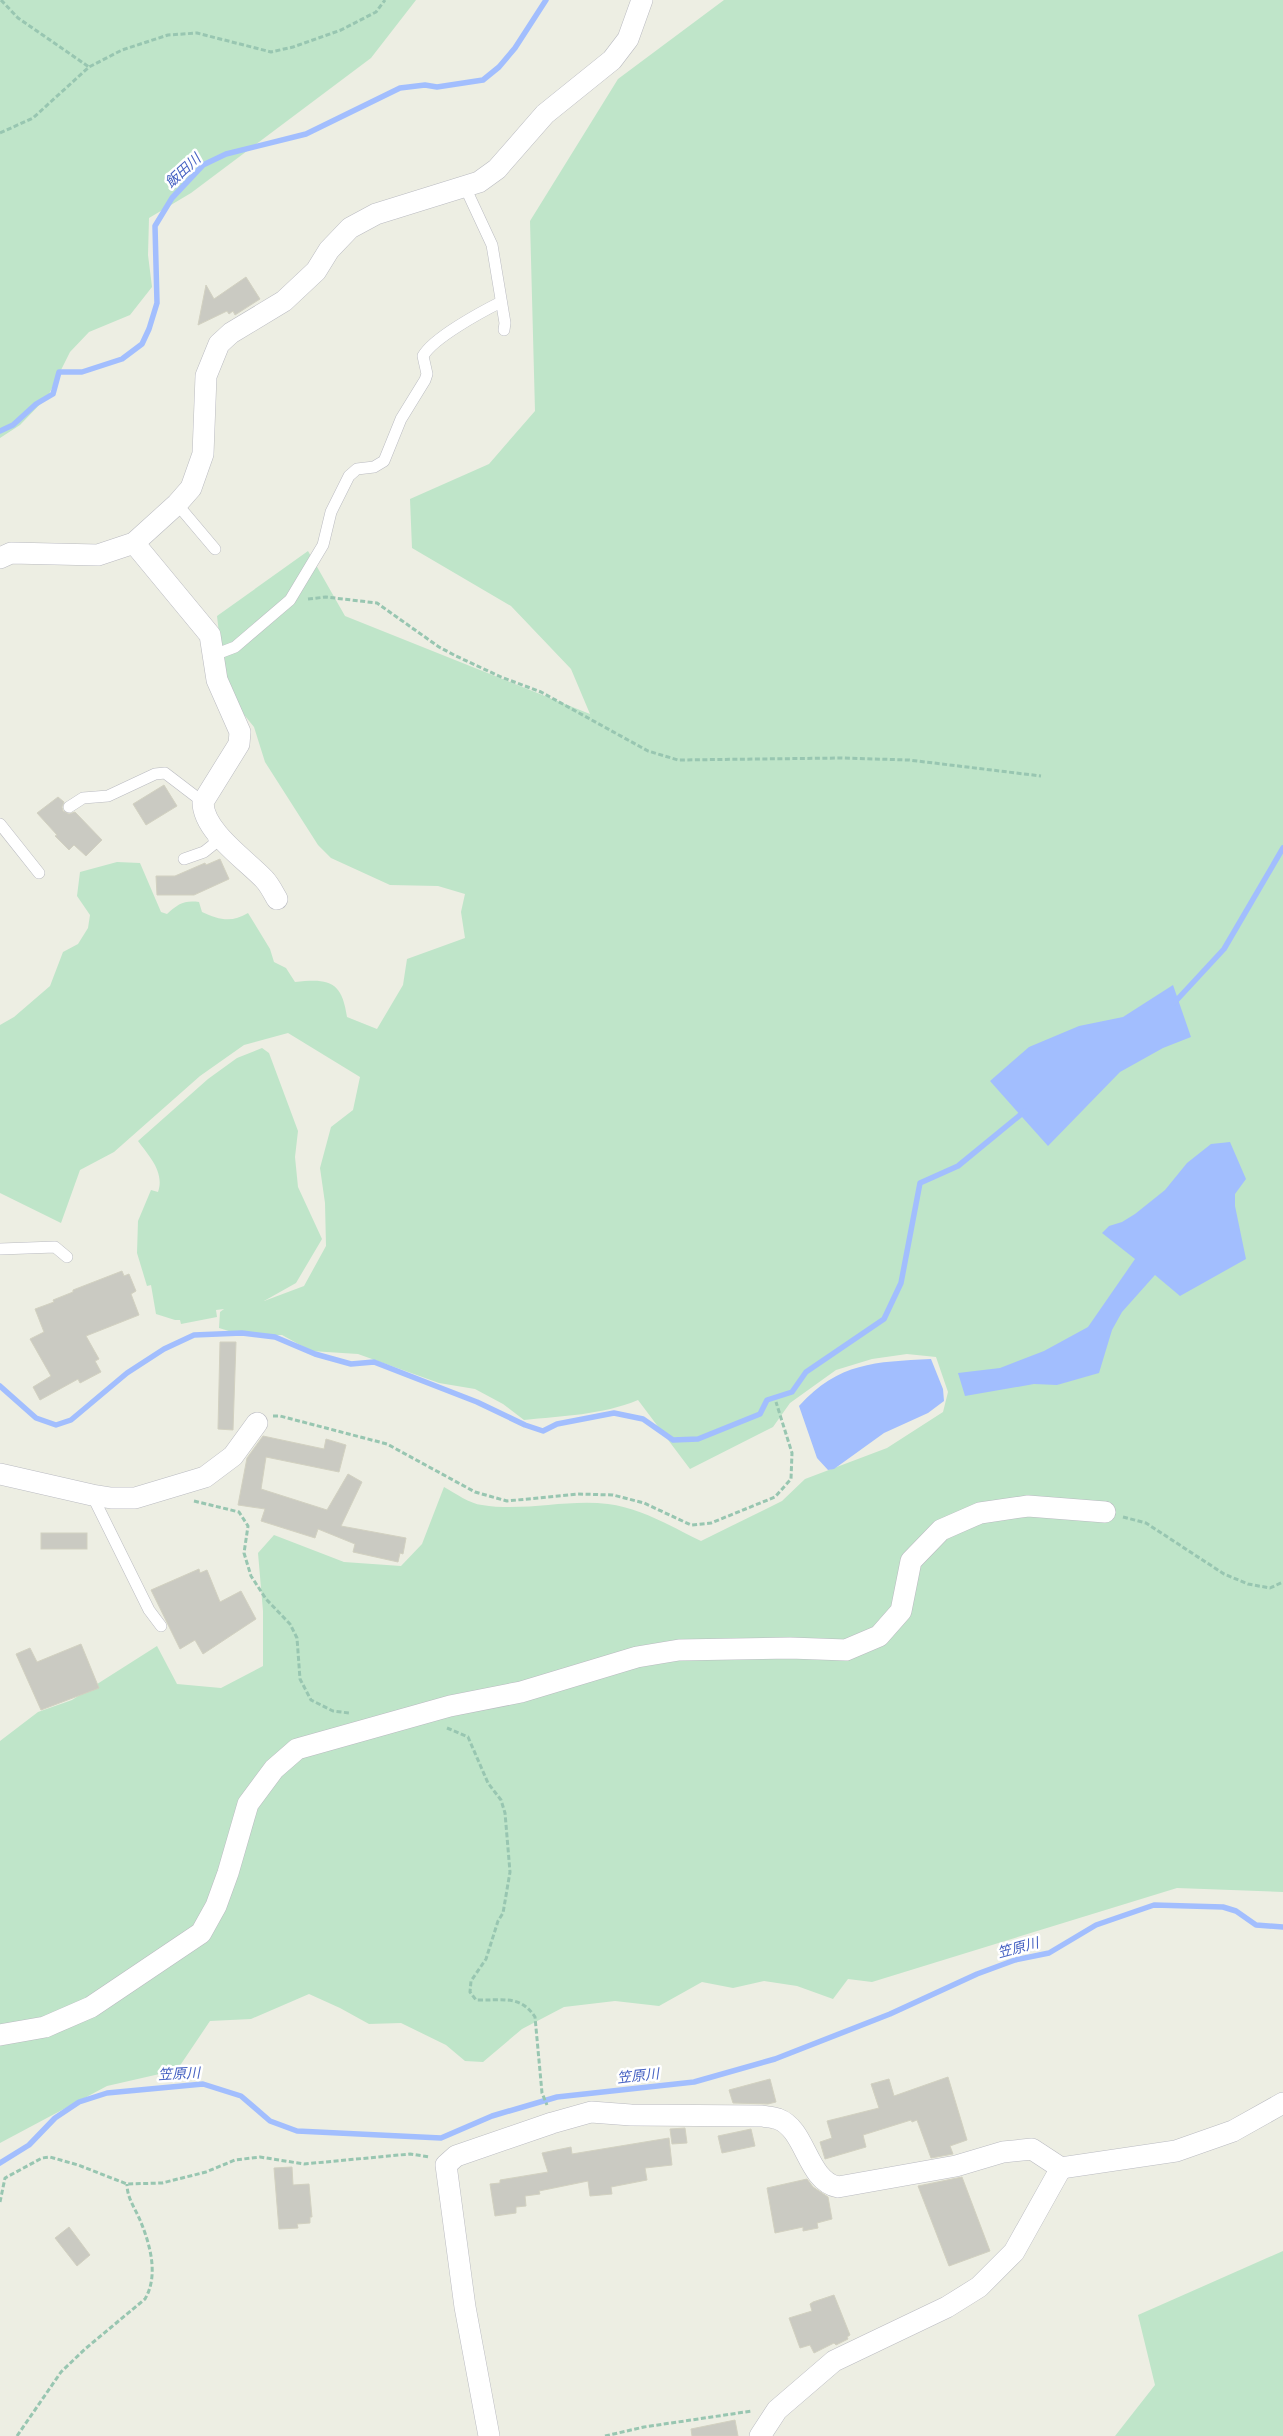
<svg xmlns="http://www.w3.org/2000/svg" width="1283" height="2436" viewBox="0 0 1283 2436" font-family="'Varela Round','Noto Sans JP',sans-serif">
  <style>
    .green { fill: #bfe5c9 }
    .water { fill: #a2befe }
    .lines { fill: none; stroke-linecap: round; stroke-linejoin: round }
    .stream { stroke: #a2befe; stroke-width: 5.5 }
    .building { fill: #cacac2; stroke: #d2d1c1 }
    .service-casing { stroke: #babbc1; stroke-width: 12 }
    .minor-casing { stroke: #babbc1; stroke-width: 22 }
    .path { stroke: #98c6b1; stroke-width: 3; stroke-dasharray: 5 2.5; stroke-linecap: butt }
    .service { stroke: #fff; stroke-width: 11 }
    .minor { stroke: #fff; stroke-width: 21 }
    .labels { text-anchor: middle; dominant-baseline: central; stroke-width: 5; stroke-linejoin: round; paint-order: stroke }
    .water-label { font-size: 14px; font-style: italic; fill: #4561c2; stroke: #fff }
  </style>
  <rect width="100%" height="100%" fill="#edeee3"/>
  <!-- green -->
  <g class="green">
    <polygon points="0,0 416,0 371,58 191,193 149,218 148,255 152,287 130,315 89,332 70,352 48,396 20,425 0,438"/>
    <path d="M724 0H1283V1892L1177 1888 872 1982 848 1979 833 1999 797 1986 764 1981 733 1988 702 1982 659 2006 615 2001 564 2007 522 2029 483 2062 465 2061 446 2045 401 2023 369 2024 340 2008 309 1994 251 2019 210 2021 177 2070 107 2086 0 2143V1741L38 1712 72 1700 157 1646 177 1684 221 1688 263 1666V1611L258 1553 274 1535 344 1562 401 1566 422 1544 444 1487C455 1493 470 1504 482 1505 524 1512 566 1499 608 1504 641 1508 672 1527 701 1541L782 1501 805 1479 887 1448 943 1412 948 1392 936 1357 907 1354 872 1359 836 1370 790 1403 773 1427 690 1469 638 1400C602 1415 562 1416 524 1420L503 1404 475 1389 439 1383 358 1354 311 1351 282 1335H242L219 1328 220 1312 224 1309 216 1310 217 1317 181 1324 180 1320H175L156 1314 151 1285 147 1286 137 1253 138 1221 151 1190 158 1192C165 1172 149 1156 138 1141L208 1079 237 1058 262 1048 269 1053 298 1131 295 1157 298 1187 322 1239 296 1283 264 1301 304 1286 326 1246 325 1203 320 1168 331 1127 353 1110 360 1077 288 1033 244 1045 200 1076 114 1152 80 1170 61 1223 0 1193V1025L14 1017 50 986 63 952 78 944 88 928 90 915 77 896 80 872 117 862 140 863 161 912 167 914C178 904 184 900 199 902L202 912C219 920 232 923 248 913L270 949 274 962 286 968 295 982C329 978 342 981 347 1017L377 1029 403 985 407 959 465 938 461 912 465 894 438 886 390 885 331 858 318 845 265 762 254 727 233 701 223 668 217 616 308 551 345 616 590 714 571 669 511 606 412 548 410 499 489 464 535 411 530 221 618 79Z"/>
    <polygon points="1283,2251 1283,2436 1115,2436 1155,2385 1138,2315"/>
  </g>
  <!-- water -->
  <g class="water">
    <polygon points="1173,985 1191,1037 1163,1048 1120,1072 1048,1146 990,1081 1029,1047 1079,1026 1123,1017"/>
    <polygon points="1230,1142 1246,1179 1235,1194 1235,1206 1246,1259 1180,1296 1155,1275 1122,1312 1112,1330 1099,1373 1057,1385 1034,1384 965,1396 958,1373 1000,1368 1044,1351 1088,1327 1135,1259 1102,1233 1109,1226 1122,1222 1135,1214 1165,1190 1187,1163 1211,1144"/>
    <path d="M931 1359 943 1389 944 1401 928 1413 884 1433 834 1469 828 1470 817 1458 799 1406C839 1362 875 1362 931 1359Z"/>
  </g>
  <g class="lines">
    <!-- stream -->
    <g class="stream">
      <polyline points="0,431 13,425 36,404 53,394 59,372 82,372 122,359 142,344 149,329 157,303 155,226 172,198 203,165 226,154 306,134 400,88 425,85 437,87 483,80 499,67 515,48 546,0"/>
      <polyline points="1174,1003 1224,949 1283,848"/>
      <polyline points="0,1386 36,1418 56,1425 71,1420 127,1373 164,1349 194,1335 242,1333 275,1337 315,1354 351,1364 374,1362 477,1402 525,1425 543,1431 557,1424 614,1413 643,1419 673,1440 698,1439 760,1414 767,1400 792,1392 806,1372 884,1319 901,1283 920,1183 958,1166 1025,1111"/>
      <polyline points="0,2163 29,2145 55,2118 79,2102 107,2093 203,2084 241,2096 270,2121 297,2131 441,2138 492,2116 557,2097 694,2082 775,2059 890,2014 977,1974 1015,1960 1049,1953 1096,1925 1154,1905 1223,1907 1236,1911 1256,1925 1283,1927"/>
    </g>
  </g>
  <!-- building -->
  <g class="building">
    <polygon points="246,277 260,299 235,315 233,311 229,314 227,311 198,325 206,285 214,299"/>
    <polygon points="164,785 177,806 146,825 133,804"/>
    <polygon points="58,797 64,802 62,807 63,811 69,814 75,812 102,840 86,856 74,845 69,850 55,836 57,835 37,813"/>
    <polygon points="220,859 229,879 194,895 157,895 156,876 175,876 205,863 206,865"/>
    <polygon points="122,1271 124,1276 129,1274 136,1291 131,1294 139,1315 86,1336 99,1359 95,1361 101,1372 80,1383 78,1379 40,1400 33,1387 51,1376 30,1339 44,1332 35,1309 54,1302 53,1300 73,1292 73,1290"/>
    <polygon points="220,1342 236,1342 233,1430 218,1429"/>
    <polygon points="263,1436 324,1449 326,1439 346,1445 339,1472 266,1457 261,1489 327,1510 348,1474 362,1482 341,1526 406,1538 403,1554 400,1553 398,1562 353,1552 355,1544 318,1529 315,1538 261,1521 265,1509 238,1505 247,1458"/>
    <rect x="41" y="1533" width="46" height="16"/>
    <polygon points="199,1569 200,1573 207,1570 220,1602 241,1591 256,1619 203,1654 195,1640 180,1649 151,1590"/>
    <polygon points="81,1644 99,1688 41,1710 16,1654 30,1648 37,1662"/>
    <polygon points="948,2077 967,2140 950,2146 953,2154 931,2158 917,2120 912,2122 911,2120 863,2135 866,2147 825,2159 820,2142 832,2138 827,2121 879,2108 871,2084 889,2079 894,2096"/>
    <polygon points="770,2079 776,2102 768,2104 733,2103 729,2090"/>
    <polygon points="685,2128 687,2143 672,2144 670,2129"/>
    <polygon points="751,2129 755,2146 722,2153 718,2136"/>
    <polygon points="669,2138 672,2165 645,2168 647,2180 611,2187 612,2194 590,2196 588,2181 539,2191 540,2194 525,2196 526,2206 516,2207 516,2213 495,2216 490,2184 500,2183 500,2180 548,2172 542,2153 571,2147 572,2154"/>
    <polygon points="292,2167 293,2185 309,2184 312,2217 310,2217 310,2223 297,2224 298,2228 279,2229 274,2168"/>
    <polygon points="962,2177 990,2251 949,2266 918,2186"/>
    <polygon points="807,2179 813,2187 828,2197 832,2219 817,2223 818,2228 803,2231 803,2227 775,2233 767,2188"/>
    <polygon points="69,2227 90,2255 77,2266 55,2238"/>
    <polygon points="834,2295 850,2335 847,2337 848,2339 836,2345 834,2343 814,2353 810,2345 800,2348 789,2318 812,2311 810,2304 813,2302"/>
    <polygon points="735,2420 738,2436 692,2436 691,2429"/>
  </g>
  <g class="lines">
    <defs>
      <g id="service">
        <polyline points="465,187 492,245 505,323 504,330"/>
        <polyline points="177,504 215,549"/>
        <path d="M214 655 235 647 290 600 323 545 331 512 349 476 357 469 374 467 384 461 401 419 425 380 427 374 423 356C433 338 481 312 501 302"/>
        <polyline points="69,807 83,798 108,796 155,774 165,773 203,802"/>
        <polyline points="0,824 39,873"/>
        <polyline points="184,859 204,852 214,844 214,832"/>
        <polyline points="0,1249 55,1247 67,1257"/>
        <polyline points="92,1495 149,1610 161,1626"/>
      </g>
      <g id="minor">
        <path d="M134 543 210 635 217 680 240 732 239 744 203 802C203 831 245 859 264 879 269 884 273 892 277 899"/>
        <polyline points="0,558 11,553 98,555 134,543 177,504 191,488 203,454 206,376 219,344 231,333 284,301 316,271 329,250 350,228 376,214 479,182 497,169 545,114 612,60 628,39 642,0"/>
        <polyline points="0,1474 92,1495 111,1498 135,1498 205,1477 233,1456 257,1423"/>
        <polyline points="0,2035 45,2027 91,2007 201,1933 216,1906 228,1873 248,1804 274,1769 297,1749 450,1706 521,1692 637,1657 679,1650 790,1648 846,1650 879,1636 901,1611 911,1561 941,1530 980,1513 1028,1506 1105,1512"/>
        <path d="M489 2436 465 2307 446 2165 456 2156 552 2123 591 2112 631 2115 762 2116C767 2117 773 2117 778 2119 806 2129 807 2181 838 2187L956 2166 1003 2152 1032 2149 1061 2168 1176 2151 1233 2131 1283 2103"/>
        <polyline points="760,2436 777,2410 834,2361 947,2307 979,2287 1014,2252 1061,2168"/>
      </g>
    </defs>
    <!-- service casing -->
    <use href="#service" class="service-casing"/>
    <!-- minor casing -->
    <use href="#minor" class="minor-casing"/>
    <!-- path -->
    <g class="path">
      <polyline points="1,0 18,18 89,67"/>
      <polyline points="0,133 33,118 89,67 122,50 168,35 197,33 271,52 293,47 341,30 376,12 385,0"/>
      <polyline points="308,599 326,597 377,603 439,647 456,656 501,677 541,692 648,751 678,760 841,758 909,760 1041,776"/>
      <polyline points="273,1416 280,1416 387,1444 475,1492 507,1501 578,1494 613,1495 644,1503 691,1525 711,1523 775,1497 791,1479 792,1453 776,1402"/>
      <polyline points="194,1501 239,1512 248,1526 244,1553 251,1576 266,1599 290,1624 297,1638 300,1679 311,1700 333,1711 349,1713"/>
      <polyline points="1123,1517 1146,1523 1224,1574 1248,1584 1270,1588 1283,1582"/>
      <path d="M447 1728 468 1737 488 1783 501 1800 505 1813 510 1872 503 1913 498 1921 486 1959 471 1981 470 1992 476 2000C501 2001 520 1994 535 2017L542 2093 547 2105"/>
      <polyline points="0,2202 5,2178 42,2158 50,2157 78,2165 127,2184 162,2183 206,2172 235,2160 260,2157 304,2164 410,2154 430,2157"/>
      <path d="M17 2436 61 2372 85 2349 145 2299C159 2275 150 2244 140 2220 135 2208 127 2198 127 2184"/>
      <polyline points="605,2436 644,2427 752,2411"/>
    </g>
    <!-- service -->
    <use href="#service" class="service"/>
    <!-- minor -->
    <use href="#minor" class="minor"/>
  </g>
  <g class="labels">
    <!-- water labels -->
    <g class="water-label">
      <text transform="translate(183 171) rotate(-43)">飯田川</text>
      <text transform="translate(1018 1948) rotate(-15)">笠原川</text>
      <text transform="translate(179 2074) rotate(-3)">笠原川</text>
      <text transform="translate(638 2076) rotate(-6)">笠原川</text>
    </g>
  </g>
</svg>
